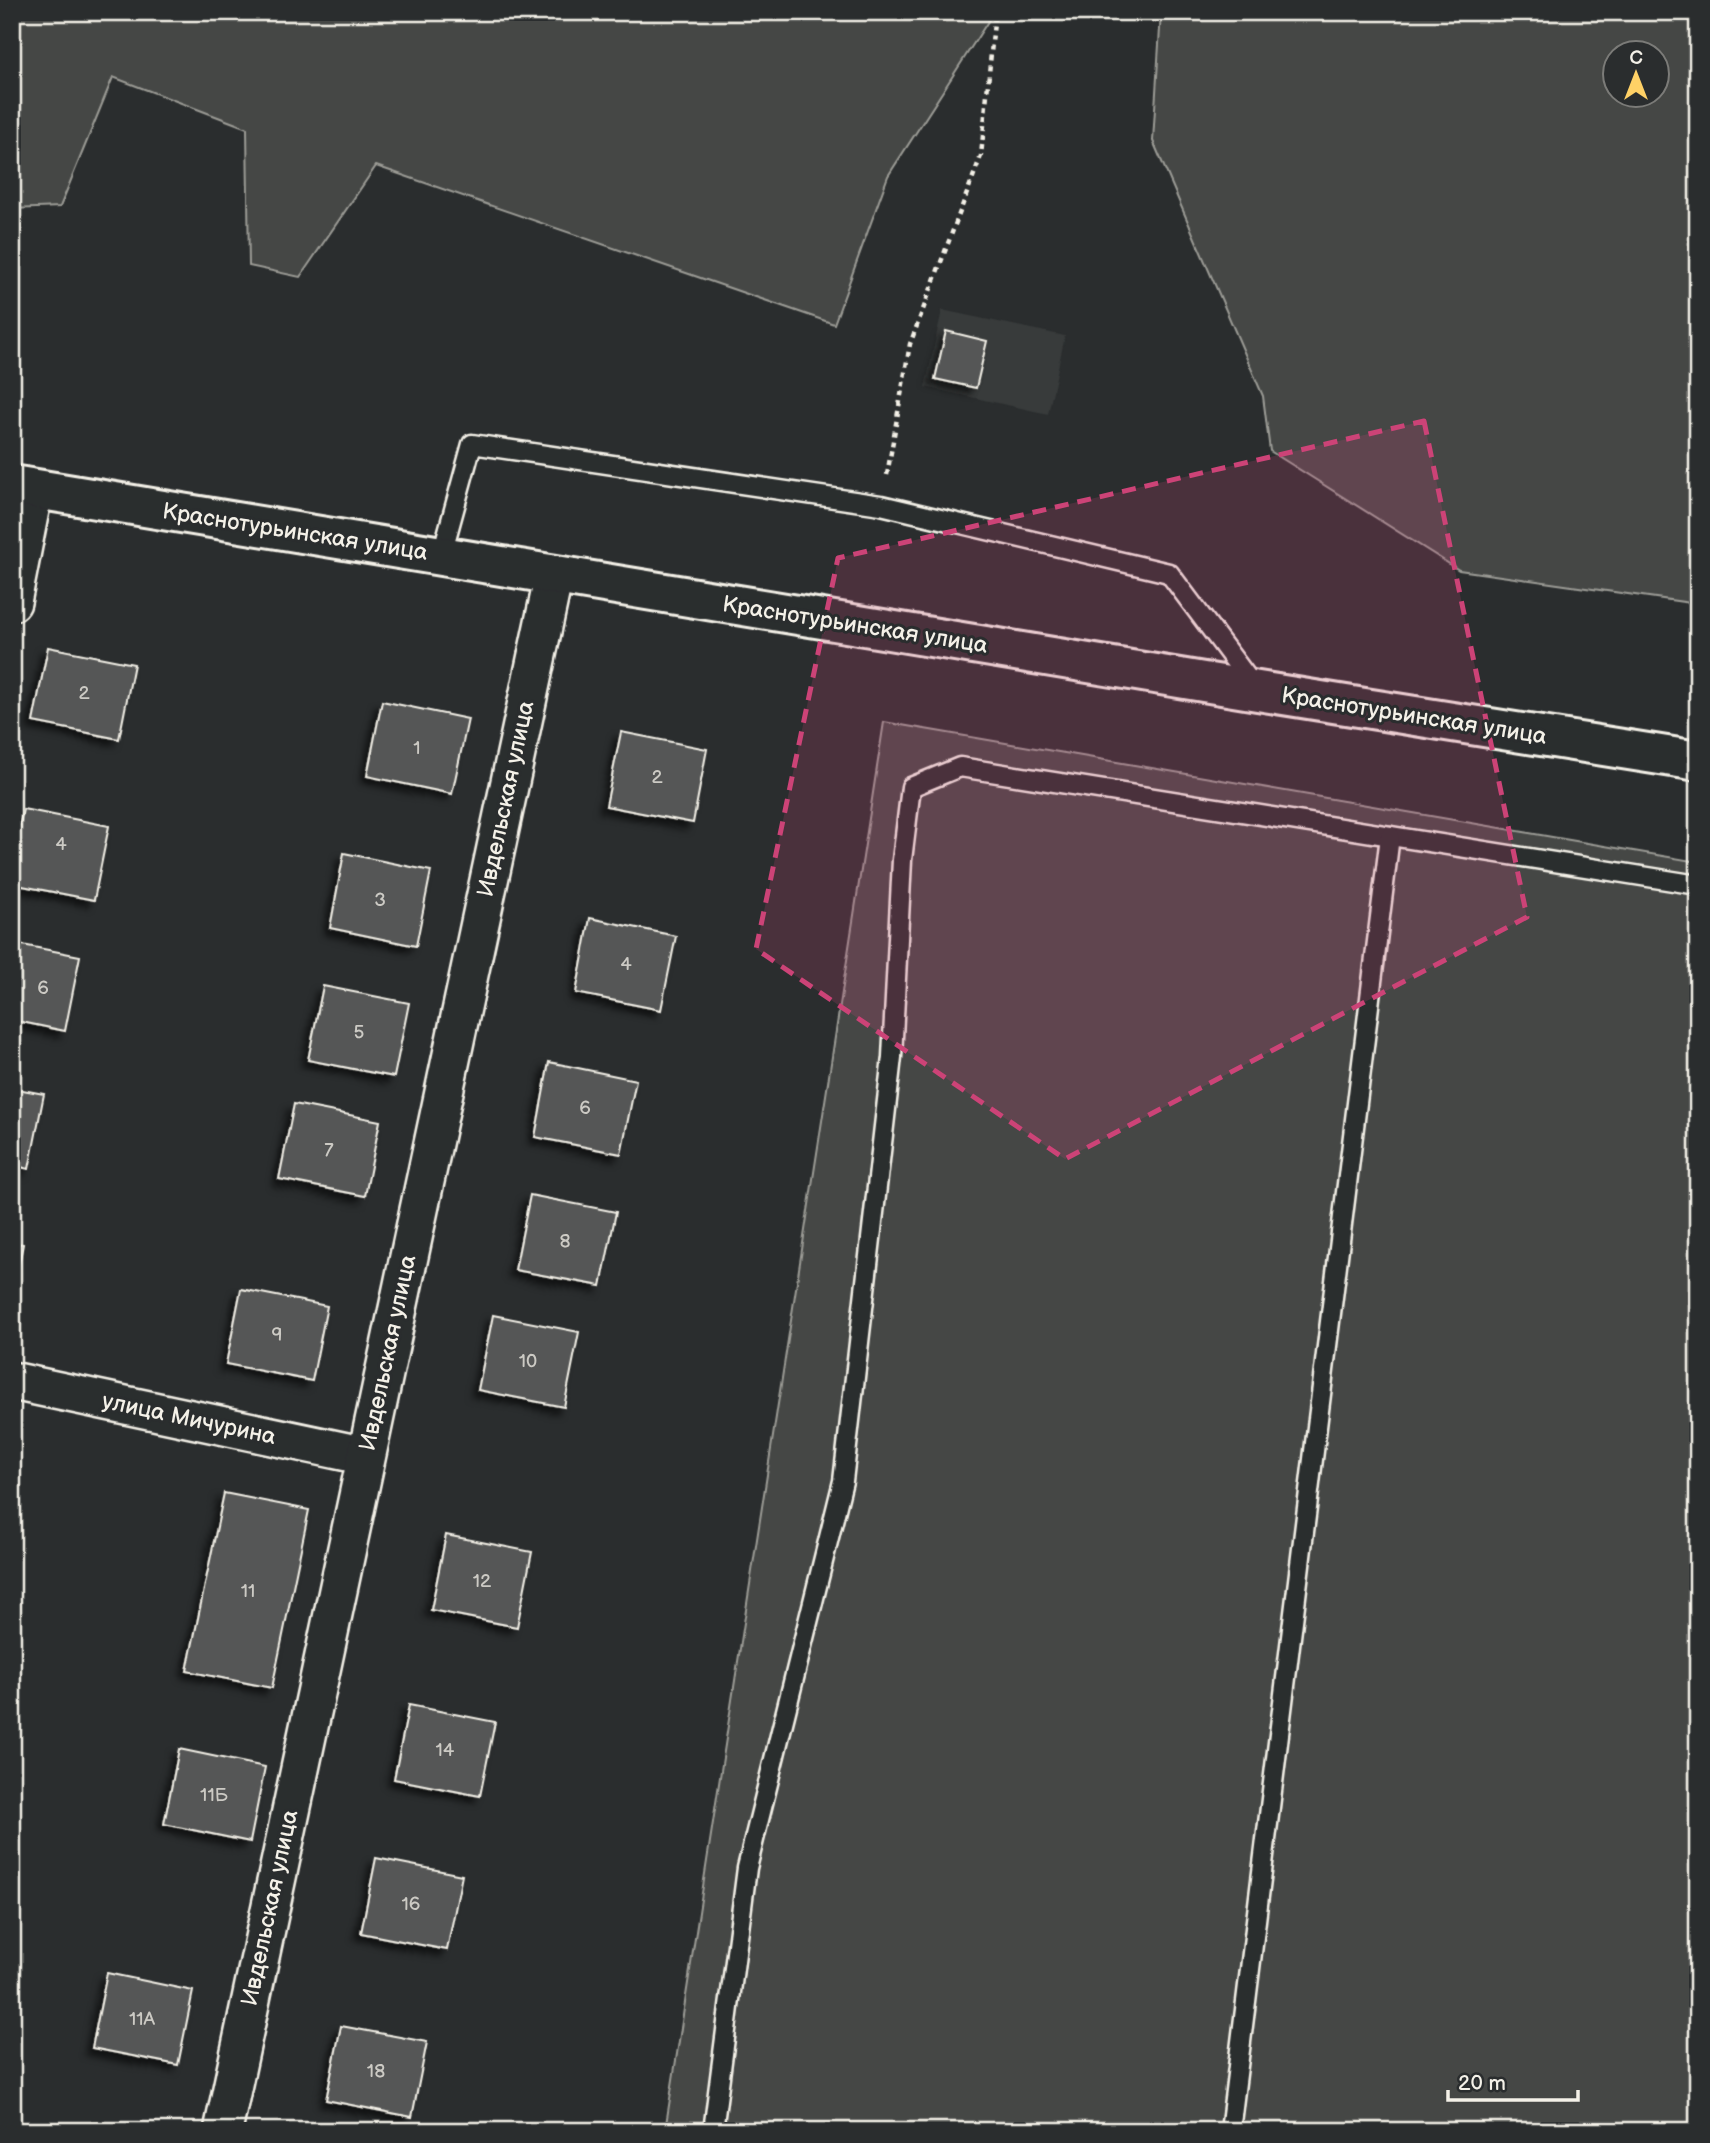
<svg xmlns="http://www.w3.org/2000/svg" width="1710" height="2143" viewBox="0 0 1710 2143" font-family="'Balsamiq Sans',sans-serif">
  <style>
    .built { fill: #373a3a }
    .green { fill: #444645; stroke: #9c9c96; stroke-width: 2; fill-rule: evenodd }
    .building { fill: #555756; stroke: #f4f1e8; stroke-width: 2; filter: url(#shadow) }
    .lines { fill: none; stroke-linecap: round; stroke-linejoin: round }
    .service-casing { stroke: #f4f1e8; stroke-width: 23 }
    .minor-casing { stroke: #f4f1e8; stroke-width: 42 }
    .secondary-casing { stroke: #f4f1e8; stroke-width: 44 }
    .path { stroke: #f4f1e8; stroke-width: 4.5; stroke-dasharray: 5 5; stroke-linecap: butt }
    .service { stroke: #2a2d2e; stroke-width: 18 }
    .minor { stroke: #2a2d2e; stroke-width: 37 }
    .secondary { stroke: #2a2d2e; stroke-width: 38 }
    .marked { fill: #cc4377; fill-opacity: 0.2; stroke: #cc4377; stroke-width: 5; stroke-dasharray: 14 9; stroke-linejoin: round }
    .labels { text-anchor: middle; dominant-baseline: central; stroke-width: 6; stroke-linejoin: round; paint-order: stroke }
    .number-label { font-size: 19px; fill: #cccac4 }
    .street-label { font-size: 23px; fill: #f4f1e8; stroke: #2a2d2e }
  </style>
  <defs>
    <filter id="shadow"><feDropShadow dx="-6" dy="6" stdDeviation="3.5" flood-color="#0009"/></filter>
  </defs>
  <rect width="100%" height="100%" fill="#2a2d2e"/>
  <filter id="ink" filterUnits="userSpaceOnUse"><feTurbulence type="fractalNoise" baseFrequency=".0143" numOctaves="2"/><feDisplacementMap in="SourceGraphic" scale="14" xChannelSelector="R" yChannelSelector="G"/><feConvolveMatrix kernelMatrix="1 2 1 2 8 2 1 2 1" color-interpolation-filters="sRGB"/></filter>
  <g filter="url(#ink)">
    <!-- built -->
    <polygon class="built" points="942,310 1065,336 1048,414 925,387"/>
    <!-- green -->
    <g class="green">
      <polygon points="12,12 994,12 888,176 834,324 376,166 300,277 249,266 247,128 113,77 60,207 12,209"/>
      <path d="M1161 12H1698V604L1459 570 1270 451 1263 396 1153 141ZM1616 52H1658V94H1616Z"/>
      <polygon points="884,722 1698,862 1698,2131 665,2131"/>
    </g>
    <!-- building -->
    <g class="building">
      <polygon points="946,331 987,341 976,388 935,379"/>
      <polygon points="48,647 134,664 119,739 33,722"/>
      <polygon points="382,701 468,719 452,794 367,776"/>
      <polygon points="621,732 707,749 693,823 606,806"/>
      <polygon points="23,809 109,826 94,900 12,884 12,862"/>
      <polygon points="344,853 431,871 416,946 330,928"/>
      <polygon points="590,918 676,936 661,1010 576,993"/>
      <polygon points="12,943 80,956 65,1031 12,1020"/>
      <polygon points="323,986 409,1003 394,1077 308,1060"/>
      <polygon points="549,1062 636,1080 621,1154 535,1137"/>
      <polygon points="12,1088 44,1094 29,1169 12,1165"/>
      <polygon points="294,1104 380,1121 365,1196 279,1179"/>
      <polygon points="530,1195 616,1212 601,1286 515,1270"/>
      <polygon points="12,1242 23,1244 12,1298"/>
      <polygon points="241,1289 327,1306 312,1381 226,1364"/>
      <polygon points="493,1315 579,1332 564,1407 478,1390"/>
      <polygon points="224,1493 309,1510 272,1688 187,1671"/>
      <polygon points="446,1535 532,1552 517,1627 431,1610"/>
      <polygon points="409,1705 495,1722 480,1796 394,1779"/>
      <polygon points="179,1749 265,1767 250,1842 164,1824"/>
      <polygon points="376,1858 462,1875 447,1950 361,1933"/>
      <polygon points="107,1973 193,1991 178,2065 92,2048"/>
      <polygon points="341,2026 427,2042 412,2117 326,2100"/>
    </g>
    <g class="lines">
      <defs>
        <g id="service">
          <polyline points="441,557 472,444 881,505 1169,573 1255,688"/>
          <polyline points="713,2131 747,1868 843,1481 892,1057 902,860 911,787 960,767 1698,885"/>
          <polyline points="1230,2131 1390,836"/>
        </g>
        <g id="minor">
          <polyline points="12,602 34,489"/>
          <polyline points="12,1381 366,1456"/>
          <polyline points="223,2131 554,575"/>
        </g>
        <polyline id="secondary" points="12,485 1258,691 1698,761"/>
      </defs>
      <!-- service casing -->
      <use href="#service" class="service-casing"/>
      <!-- minor casing -->
      <use href="#minor" class="minor-casing"/>
      <!-- secondary casing -->
      <use href="#secondary" class="secondary-casing"/>
      <!-- path -->
      <polyline class="path" points="887,475 910,344 981,156 995,12"/>
      <!-- service -->
      <use href="#service" class="service"/>
      <!-- minor -->
      <use href="#minor" class="minor"/>
      <!-- secondary -->
      <use href="#secondary" class="secondary"/>
    </g>
  </g>
  <!-- marked area -->
  <path class="marked" d="M1424 421 1527 917 1065 1159 756 949 838 558Z"/>
  <g class="labels">
    <!-- number labels -->
    <g class="number-label">
      <text x="84" y="693">2</text>
      <text x="417" y="748">1</text>
      <text x="657" y="777">2</text>
      <text x="61" y="844">4</text>
      <text x="380" y="900">3</text>
      <text x="626" y="964">4</text>
      <text x="43" y="988">6</text>
      <text x="359" y="1032">5</text>
      <text x="585" y="1108">6</text>
      <text x="329" y="1150">7</text>
      <text x="565" y="1241">8</text>
      <text x="277" y="1335">9</text>
      <text x="528" y="1361">10</text>
      <text x="482" y="1581">12</text>
      <text x="248" y="1591">11</text>
      <text x="445" y="1750">14</text>
      <text x="214" y="1795">11Б</text>
      <text x="411" y="1904">16</text>
      <text x="142" y="2019">11А</text>
      <text x="376" y="2071">18</text>
    </g>
    <!-- street labels -->
    <g class="street-label">
      <text transform="translate(295 532) rotate(9)">Краснотурьинская улица</text>
      <text transform="translate(855 625) rotate(9)">Краснотурьинская улица</text>
      <text transform="translate(1414 716) rotate(9)">Краснотурьинская улица</text>
      <text transform="translate(506 799) rotate(-78)">Ивдельская улица</text>
      <text transform="translate(388 1353) rotate(-78)">Ивдельская улица</text>
      <text transform="translate(189 1419) rotate(12)">улица Мичурина</text>
      <text transform="translate(270 1908) rotate(-78)">Ивдельская улица</text>
    </g>
  </g>
  <!-- margin -->
  <rect width="1710" height="2143" fill="none" stroke="#2a2d2e" stroke-width="42"/>
  <rect x="21" y="21" width="1668" height="2101" fill="none" stroke="#f4f1e8" stroke-width="2.5" filter="url(#ink)"/>
  <!-- north arrow -->
  <g transform="translate(1636 74)"><circle r="33" fill="#2a2d2e" stroke="#7b7b78" stroke-width="2"/>
  <path d="M0-5L12 26L0 18L-12 26Z" fill="#ffd166"/>
  <text y="-10" font-size="19" font-weight="bold" text-anchor="middle" fill="#f4f1e8">С</text>
  </g>
  <!-- scale -->
  <path d="M1448 2090v10h130v-10" fill="none" stroke="#f4f1e8" stroke-width="3.5"/>
  <text x="1458" y="2090" font-size="21" fill="#f4f1e8" stroke="#2a2d2e" stroke-width="5" paint-order="stroke">20 m</text>
</svg>
